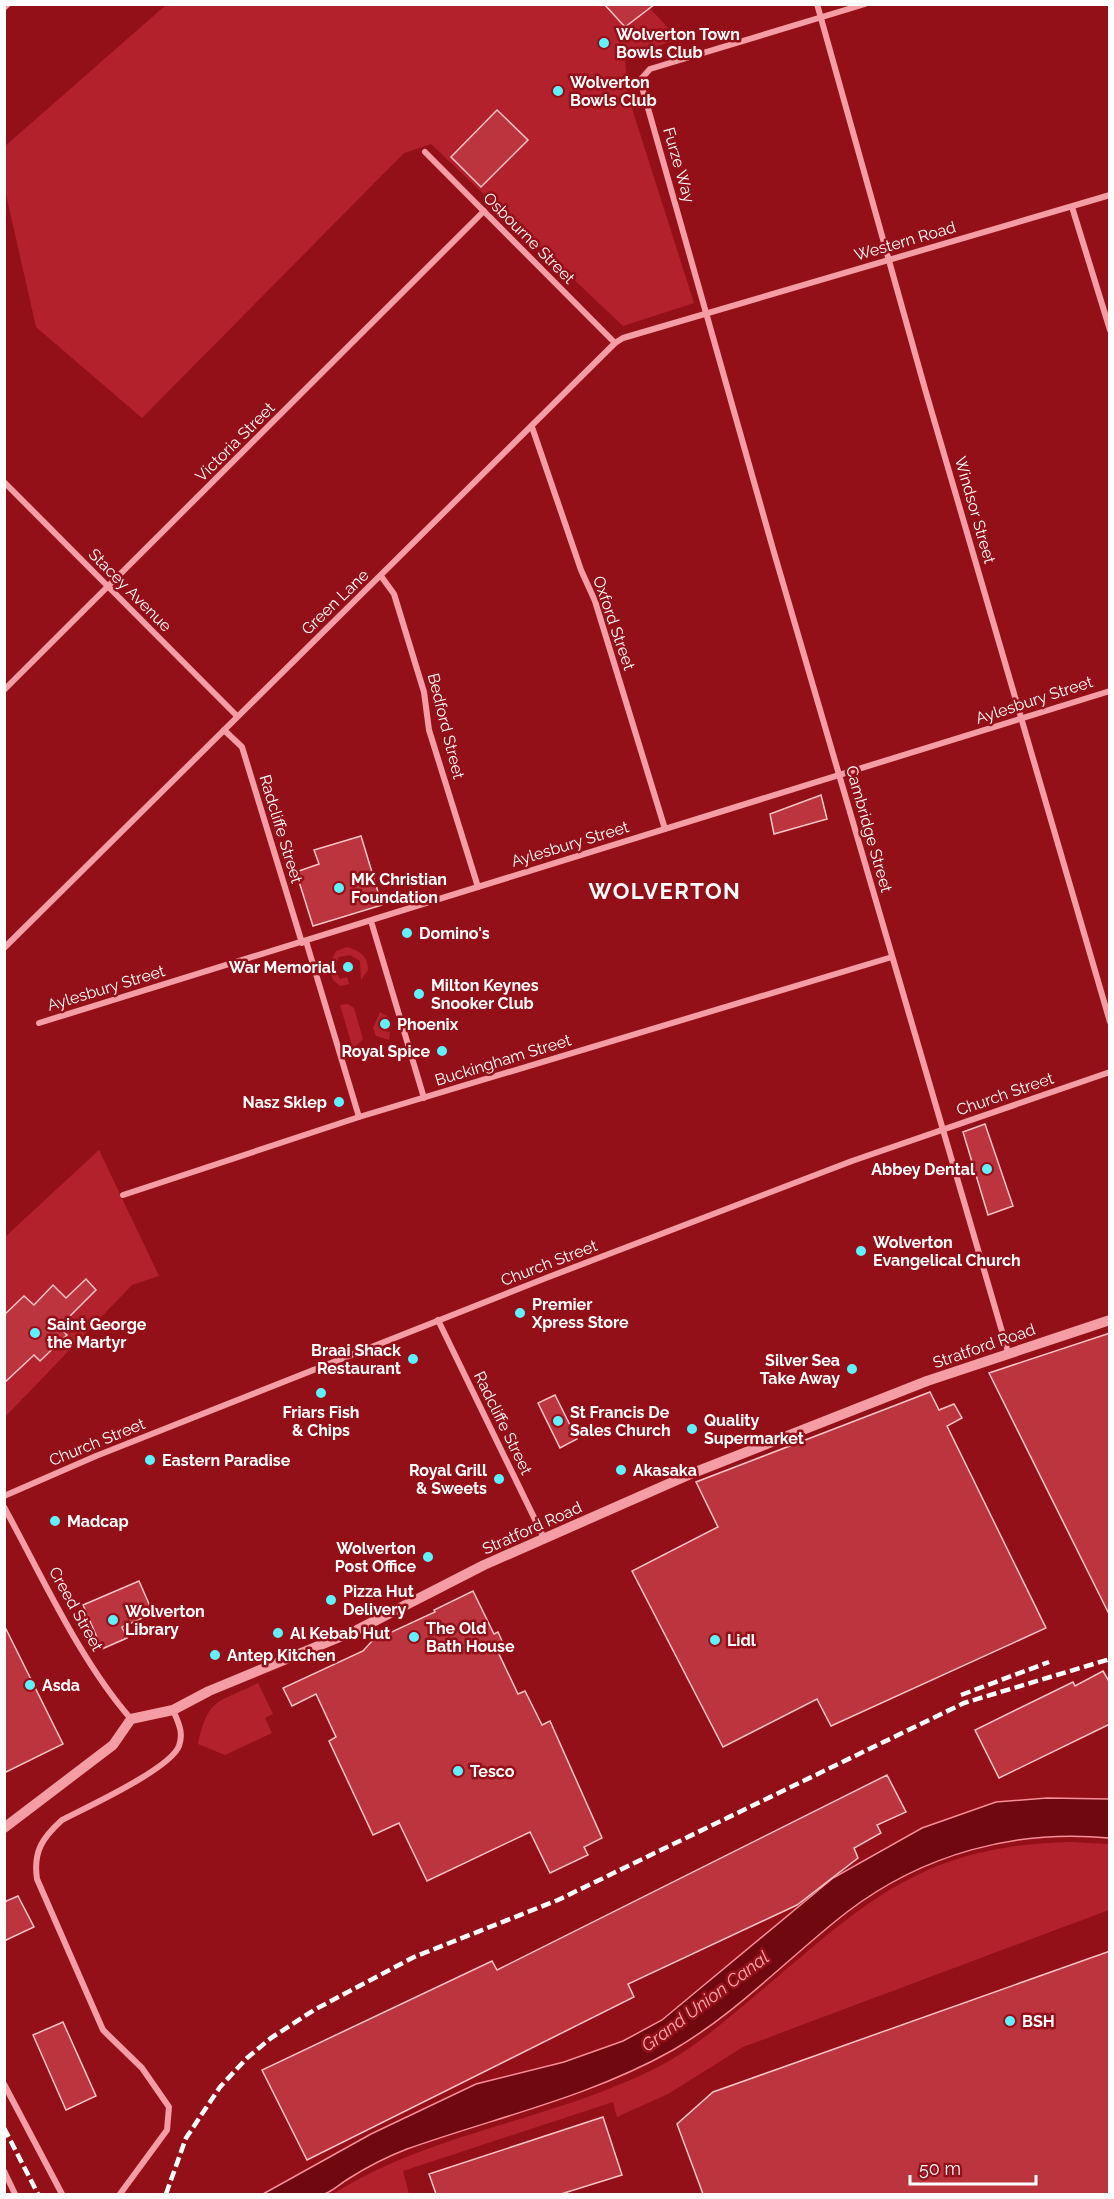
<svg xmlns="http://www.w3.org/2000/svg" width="1114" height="2199" viewBox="0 0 1114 2199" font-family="Raleway,sans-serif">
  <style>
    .green { fill: #b3212d }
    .water { fill: #6f090f; stroke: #f78e98; stroke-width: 1.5 }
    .building { fill: #bb343e; stroke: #fec5c9; stroke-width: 1.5 }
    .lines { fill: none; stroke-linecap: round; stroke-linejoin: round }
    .minor { stroke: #f49da4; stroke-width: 6 }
    .tertiary { stroke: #f49da4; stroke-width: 10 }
    .rail { stroke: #fff; stroke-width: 4.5; stroke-dasharray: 10 4.5; stroke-linecap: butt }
    .poi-dot { fill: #60f1ff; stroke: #941018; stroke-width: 2 }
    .labels { text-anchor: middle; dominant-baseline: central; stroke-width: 5; stroke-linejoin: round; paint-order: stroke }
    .poi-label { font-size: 16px; font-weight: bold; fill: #fff; stroke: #941018; text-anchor: start }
    .street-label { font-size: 16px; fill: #fff; stroke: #941018 }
    .water-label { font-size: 18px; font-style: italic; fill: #fba9b0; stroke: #941018 }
    .district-label { font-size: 22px; font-weight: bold; letter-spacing: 1.5px; fill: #fff; stroke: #941018 }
  </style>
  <rect width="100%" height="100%" fill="#941018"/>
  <!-- green -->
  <g class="green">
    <polygon points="166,5 647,5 678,39 625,58 628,96 694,303 623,326 431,144 404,153 142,418 36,327 5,190 4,147"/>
    <path d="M347 947C360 951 368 956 368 970L361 980 360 961 350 955 339 957C335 965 336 972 340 979L347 977 349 984 340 986 333 980 329 965 336 951Z"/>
    <polygon points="348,1004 354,1008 363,1039 353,1049 340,1005"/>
    <polygon points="380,1012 387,1016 382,1027 384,1031 390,1032 389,1040 376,1036 373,1028"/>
    <polygon points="99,1150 159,1276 132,1285 5,1417 5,1237"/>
    <path d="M258 1683 273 1714 265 1718 272 1733 225 1755 198 1744C209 1696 217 1704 258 1683Z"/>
    <path d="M1071 1842 1109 1844V1910L743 2047 668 2094 617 2117 613 2102 403 2171 409 2194H333C431 2132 550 2121 654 2069 691 2051 725 2021 757 1994 806 1954 855 1906 913 1877 962 1852 1016 1843 1071 1842Z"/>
  </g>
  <!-- water -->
  <path class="water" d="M1047 1798 1109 1799V1838C1015 1829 923 1854 847 1912 789 1957 737 2013 673 2050 590 2097 497 2117 407 2149 386 2157 367 2167 348 2179 341 2183 332 2192 324 2194 310 2199 278 2195 263 2194L371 2134 476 2084 564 2062 623 2041 662 2020 833 1878 922 1828 996 1802Z"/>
  <!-- building -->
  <g class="building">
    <polygon points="604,4 655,4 625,27"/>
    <polygon points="497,110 528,140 481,187 451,157"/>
    <polygon points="821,795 827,819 774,834 770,814"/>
    <polygon points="361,836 382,905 313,926 296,872 319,864 314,850"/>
    <polygon points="985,1124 1013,1206 988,1215 963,1132"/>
    <polygon points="86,1279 96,1290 59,1327 67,1335 40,1361 34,1355 4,1383 4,1315 24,1296 34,1305 53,1285 66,1298"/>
    <polygon points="1110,1333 1110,1616 989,1373"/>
    <polygon points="930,1392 939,1410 954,1404 962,1418 947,1426 1046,1628 831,1726 817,1699 723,1747 632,1571 718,1527 696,1482"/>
    <polygon points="555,1395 577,1439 560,1448 538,1403"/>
    <polygon points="139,1581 153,1613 122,1627 127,1638 102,1649 83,1605"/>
    <polygon points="473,1591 494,1634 498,1632 506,1650 499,1654 518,1694 525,1691 542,1725 550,1721 602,1838 584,1847 588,1855 550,1873 530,1832 427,1881 399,1823 373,1835 329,1741 336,1737 316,1694 292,1706 283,1688 363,1651 372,1641 435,1612 434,1610"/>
    <polygon points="4,1625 63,1744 4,1773"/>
    <polygon points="1103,1671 1110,1683 1110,1724 999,1778 975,1730 1073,1682 1075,1686"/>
    <polygon points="887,1775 906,1812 877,1825 881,1833 854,1848 858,1858 797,1905 628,1984 634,1997 307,2160 262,2070 492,1961 497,1970"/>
    <polygon points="18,1896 34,1927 4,1941 4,1902"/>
    <polygon points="1110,1951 1110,2194 703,2194 677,2124 713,2092"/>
    <polygon points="63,2022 96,2096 66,2110 33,2035"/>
    <polygon points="603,2117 622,2175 561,2194 436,2194 429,2174"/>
  </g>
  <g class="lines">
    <!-- minor -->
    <g class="minor">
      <polyline points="817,4 925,389 1110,1022"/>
      <polyline points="865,4 650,69 642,78 642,87 773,549 1008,1352"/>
      <polyline points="4,8 8,4"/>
      <polyline points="425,152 615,343"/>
      <polyline points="1072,207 1110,330"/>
      <polyline points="532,427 581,570 595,601 665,829"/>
      <polyline points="4,482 237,716"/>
      <polyline points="381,576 394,594 424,692 429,730 478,887"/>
      <polyline points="4,690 484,211"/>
      <polyline points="224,730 242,747 302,943"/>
      <polyline points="371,921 424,1098"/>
      <polyline points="306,941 359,1117"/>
      <polyline points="4,948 615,343 623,338 1110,195"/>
      <polyline points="39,1023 1110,691"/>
      <polyline points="123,1195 359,1117 892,957"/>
      <polyline points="438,1320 544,1538"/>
      <polyline points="4,1496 96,1456 546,1278 852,1161 1110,1072"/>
      <path d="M4 1507C42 1576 80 1661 131 1719"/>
      <polyline points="4,2084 62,2194"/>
      <polyline points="4,2171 15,2194"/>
      <path d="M120 2194 167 2130 169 2107 142 2068 103 2030 37 1879C33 1852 42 1838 62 1820 87 1807 170 1769 179 1746 184 1732 178 1722 173 1710"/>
    </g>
    <!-- tertiary -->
    <polyline class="tertiary" points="4,1828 113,1745 131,1719 173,1710 209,1691 357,1630 484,1565 693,1473 927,1381 1110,1320"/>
    <!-- rail -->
    <g class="rail">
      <polyline points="961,1695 1049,1662"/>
      <polyline points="4,2128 38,2194"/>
      <polyline points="166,2194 186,2138 220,2087 247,2058 271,2038 314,2010 414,1957 558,1900 964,1703 1110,1659"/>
    </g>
  </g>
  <!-- markers -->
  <g class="poi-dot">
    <circle cx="604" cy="43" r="6"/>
    <circle cx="558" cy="91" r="6"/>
    <circle cx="339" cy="888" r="6"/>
    <circle cx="407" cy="933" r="6"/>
    <circle cx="348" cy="967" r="6"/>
    <circle cx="419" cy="994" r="6"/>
    <circle cx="385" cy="1024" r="6"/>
    <circle cx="442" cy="1051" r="6"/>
    <circle cx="339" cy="1102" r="6"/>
    <circle cx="987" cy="1169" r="6"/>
    <circle cx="861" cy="1251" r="6"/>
    <circle cx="520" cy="1313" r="6"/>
    <circle cx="35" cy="1333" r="6"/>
    <circle cx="413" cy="1359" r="6"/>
    <circle cx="852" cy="1369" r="6"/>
    <circle cx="321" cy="1393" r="6"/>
    <circle cx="558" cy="1421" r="6"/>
    <circle cx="692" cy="1429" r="6"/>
    <circle cx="150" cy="1460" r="6"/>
    <circle cx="621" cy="1470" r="6"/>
    <circle cx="499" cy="1479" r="6"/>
    <circle cx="55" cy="1521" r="6"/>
    <circle cx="428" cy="1557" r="6"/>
    <circle cx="331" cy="1600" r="6"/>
    <circle cx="113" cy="1620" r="6"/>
    <circle cx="278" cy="1633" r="6"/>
    <circle cx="414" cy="1637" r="6"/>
    <circle cx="715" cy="1640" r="6"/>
    <circle cx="215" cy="1655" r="6"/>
    <circle cx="30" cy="1685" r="6"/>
    <circle cx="458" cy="1771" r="6"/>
    <circle cx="1010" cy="2021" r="6"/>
  </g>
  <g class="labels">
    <!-- poi labels -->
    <g class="poi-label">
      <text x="616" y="34">Wolverton Town<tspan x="616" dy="18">Bowls Club</tspan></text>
      <text x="570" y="82">Wolverton<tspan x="570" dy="18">Bowls Club</tspan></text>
      <text x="351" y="879">MK Christian<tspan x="351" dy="18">Foundation</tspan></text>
      <text x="419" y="933">Domino's</text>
      <text x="336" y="967" text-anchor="end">War Memorial</text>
      <text x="431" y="985">Milton Keynes<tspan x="431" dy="18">Snooker Club</tspan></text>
      <text x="397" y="1024">Phoenix</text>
      <text x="430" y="1051" text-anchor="end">Royal Spice</text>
      <text x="327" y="1102" text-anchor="end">Nasz Sklep</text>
      <text x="975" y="1169" text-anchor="end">Abbey Dental</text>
      <text x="873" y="1242">Wolverton<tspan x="873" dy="18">Evangelical Church</tspan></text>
      <text x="532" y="1304">Premier<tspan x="532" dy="18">Xpress Store</tspan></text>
      <text x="47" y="1324">Saint George<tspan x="47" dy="18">the Martyr</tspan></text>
      <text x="401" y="1350" text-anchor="end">Braai Shack<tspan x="401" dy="18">Restaurant</tspan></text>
      <text x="840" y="1360" text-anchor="end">Silver Sea<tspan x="840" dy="18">Take Away</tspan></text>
      <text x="321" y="1412" text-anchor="middle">Friars Fish<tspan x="321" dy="18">&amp; Chips</tspan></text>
      <text x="570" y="1412">St Francis De<tspan x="570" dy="18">Sales Church</tspan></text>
      <text x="704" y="1420">Quality<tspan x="704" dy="18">Supermarket</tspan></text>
      <text x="162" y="1460">Eastern Paradise</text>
      <text x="487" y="1470" text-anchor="end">Royal Grill<tspan x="487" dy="18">&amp; Sweets</tspan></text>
      <text x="633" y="1470">Akasaka</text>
      <text x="67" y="1521">Madcap</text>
      <text x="416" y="1548" text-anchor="end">Wolverton<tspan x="416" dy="18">Post Office</tspan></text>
      <text x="343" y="1591">Pizza Hut<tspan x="343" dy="18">Delivery</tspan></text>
      <text x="125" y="1611">Wolverton<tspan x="125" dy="18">Library</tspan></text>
      <text x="426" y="1628">The Old<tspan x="426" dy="18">Bath House</tspan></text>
      <text x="290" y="1633">Al Kebab Hut</text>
      <text x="727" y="1640">Lidl</text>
      <text x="227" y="1655">Antep Kitchen</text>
      <text x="42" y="1685">Asda</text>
      <text x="470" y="1771">Tesco</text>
      <text x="1022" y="2021">BSH</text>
    </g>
    <!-- street labels -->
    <g class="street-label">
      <text transform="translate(679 165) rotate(74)">Furze Way</text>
      <text transform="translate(529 238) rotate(45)">Osbourne Street</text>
      <text transform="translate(905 241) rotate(-16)">Western Road</text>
      <text transform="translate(235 442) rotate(-45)">Victoria Street</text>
      <text transform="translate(975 510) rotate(74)">Windsor Street</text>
      <text transform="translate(130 590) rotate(45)">Stacey Avenue</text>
      <text transform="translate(335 602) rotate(-44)">Green Lane</text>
      <text transform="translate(614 623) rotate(71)">Oxford Street</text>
      <text transform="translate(1034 700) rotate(-18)">Aylesbury Street</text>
      <text transform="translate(446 726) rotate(76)">Bedford Street</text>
      <text transform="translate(281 829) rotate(73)">Radcliffe Street</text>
      <text transform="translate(869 829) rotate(74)">Cambridge Street</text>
      <text transform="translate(570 844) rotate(-17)">Aylesbury Street</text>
      <text transform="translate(106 988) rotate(-17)">Aylesbury Street</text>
      <text transform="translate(503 1060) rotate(-17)">Buckingham Street</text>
      <text transform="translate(1005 1094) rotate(-19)">Church Street</text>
      <text transform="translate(549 1263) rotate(-21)">Church Street</text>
      <text transform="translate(984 1346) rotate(-19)">Stratford Road</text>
      <text transform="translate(503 1423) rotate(64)">Radcliffe Street</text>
      <text transform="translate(97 1442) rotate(-22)">Church Street</text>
      <text transform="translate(532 1528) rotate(-24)">Stratford Road</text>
      <text transform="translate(76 1609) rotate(61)">Creed Street</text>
    </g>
    <!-- water labels -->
    <g class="water-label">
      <text transform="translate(705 2001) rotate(-37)">Grand Union Canal</text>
    </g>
    <!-- district labels -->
    <g class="district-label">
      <text x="665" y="891">WOLVERTON</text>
    </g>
  </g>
  <!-- border -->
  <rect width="1114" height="2199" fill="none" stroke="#ffffff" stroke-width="12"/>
  <!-- scale -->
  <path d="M910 2175v9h126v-9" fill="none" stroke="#ffffff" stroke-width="3"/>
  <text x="919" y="2175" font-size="18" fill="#ffffff" stroke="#941018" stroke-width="4.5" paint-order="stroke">50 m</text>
</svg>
